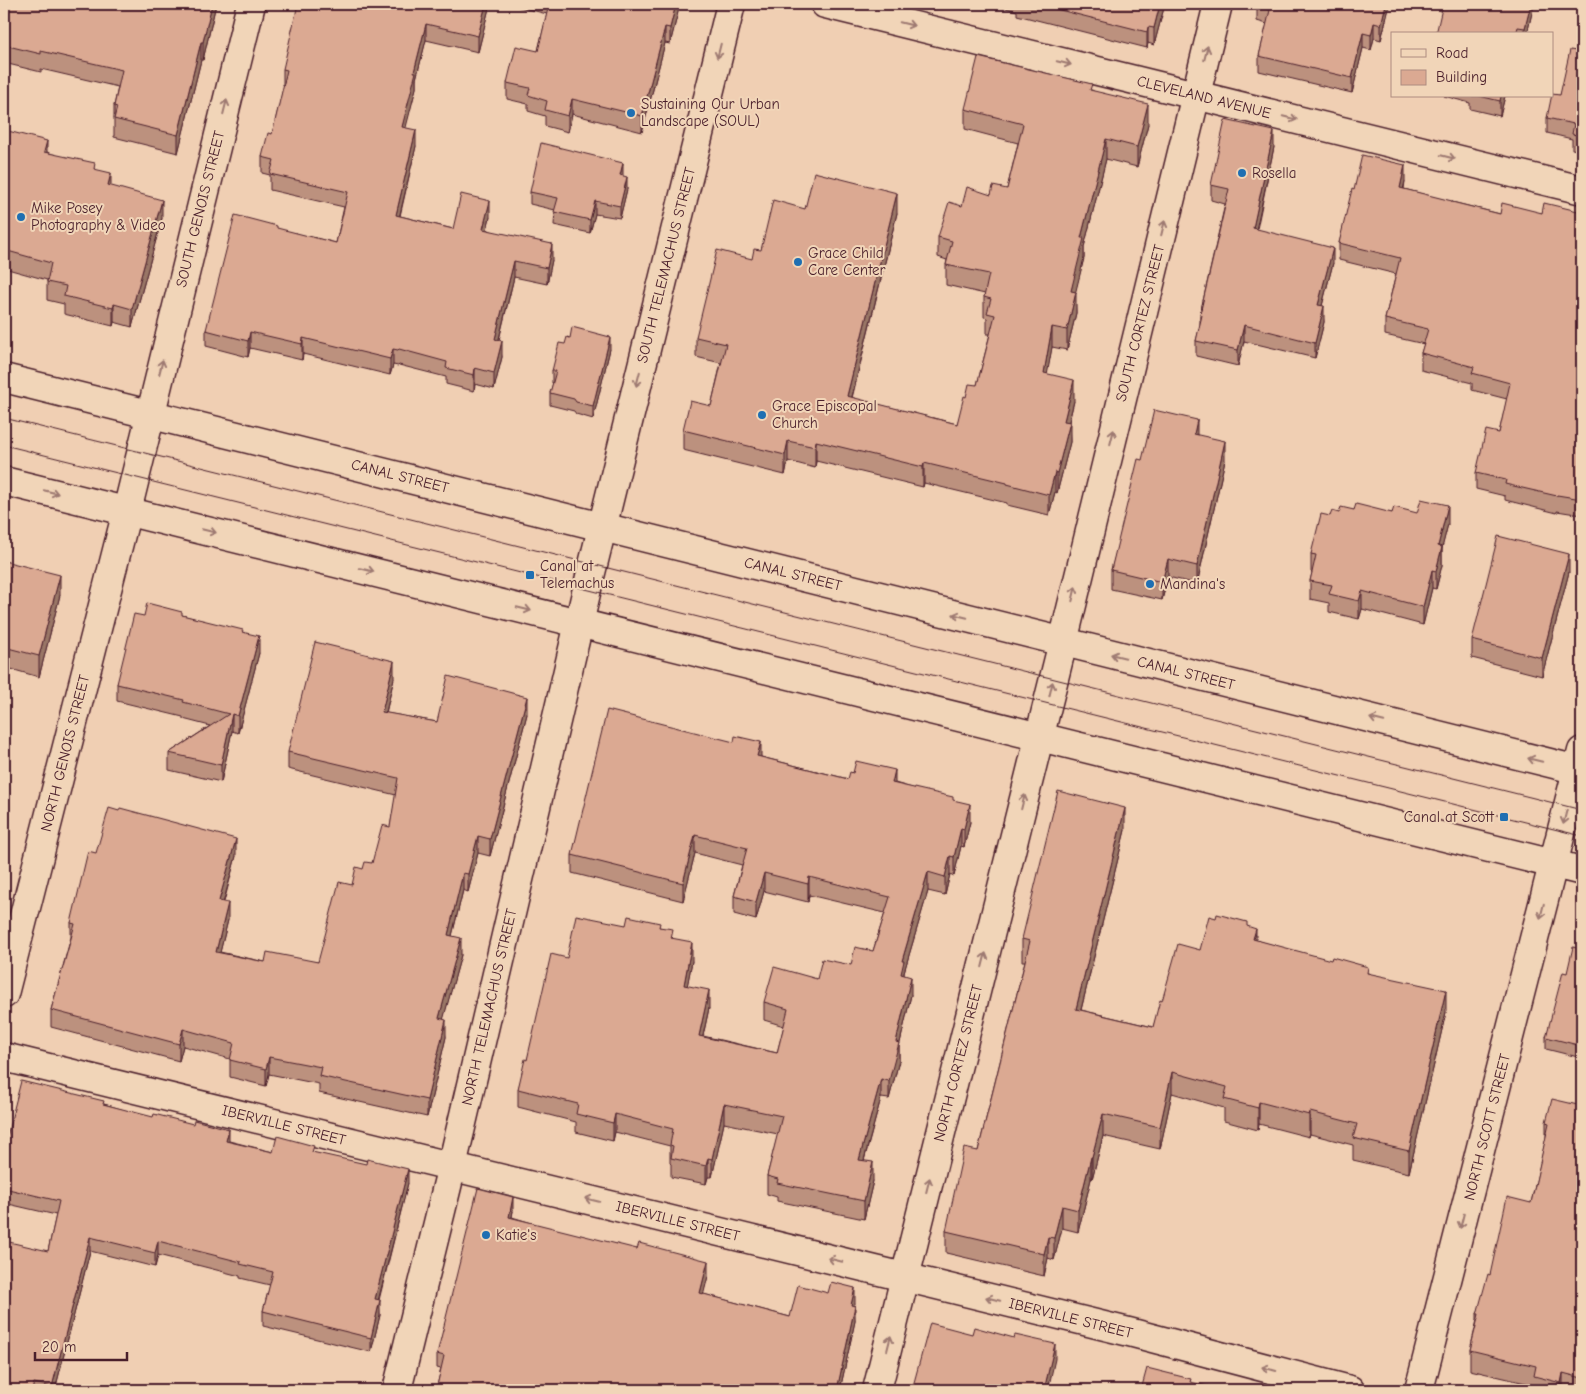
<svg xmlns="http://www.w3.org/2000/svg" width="1586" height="1394" viewBox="0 0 1586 1394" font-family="'Comic Neue',sans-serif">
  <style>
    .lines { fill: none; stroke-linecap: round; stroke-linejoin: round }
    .minor-casing { stroke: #4a1f2b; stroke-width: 31 }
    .primary-casing { stroke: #4a1f2b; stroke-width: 31 }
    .minor { stroke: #f1d5b8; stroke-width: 28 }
    .primary { stroke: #f1d5b8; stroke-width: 28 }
    .tram { stroke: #4a1f2b; stroke-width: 1 }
    .wall { fill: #bc917e; stroke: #4a1f2b }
    .shaded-wall { fill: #997666; stroke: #4a1f2b }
    .building { fill: #dba992; stroke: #4a1f2b }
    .oneway { stroke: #9e7a72 }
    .poi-dot { fill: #1f6fb2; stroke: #f1d5b8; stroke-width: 2 }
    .labels { text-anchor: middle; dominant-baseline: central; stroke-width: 4; stroke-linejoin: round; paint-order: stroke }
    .street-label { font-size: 15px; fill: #4a1f2b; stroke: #f1d5b8 }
    .poi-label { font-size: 15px; fill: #4a1f2b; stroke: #f1d5b8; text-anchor: start }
  </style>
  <rect width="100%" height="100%" fill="#f0cfb3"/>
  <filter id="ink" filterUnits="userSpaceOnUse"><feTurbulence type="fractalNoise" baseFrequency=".02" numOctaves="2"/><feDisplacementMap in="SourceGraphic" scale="10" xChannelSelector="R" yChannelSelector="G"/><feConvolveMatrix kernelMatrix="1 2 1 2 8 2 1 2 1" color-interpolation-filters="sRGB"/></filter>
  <g filter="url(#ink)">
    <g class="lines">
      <defs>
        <g id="minor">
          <polyline points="825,4 1582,190"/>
          <polyline points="4,994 127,511 251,4"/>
          <polyline points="4,1057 1129,1332 1350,1390"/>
          <polyline points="397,1390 452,1166 587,589 731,4"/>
          <polyline points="877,1390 1063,642 1218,4"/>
          <polyline points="1419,1390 1582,751"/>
        </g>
        <g id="primary">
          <polyline points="4,378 1582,771"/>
          <polyline points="4,481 1582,871"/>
        </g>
      </defs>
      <!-- minor casing -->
      <use href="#minor" class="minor-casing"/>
      <!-- primary casing -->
      <use href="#primary" class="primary-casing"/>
      <!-- minor -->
      <use href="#minor" class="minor"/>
      <!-- primary -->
      <use href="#primary" class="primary"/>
      <!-- tram -->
      <g class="tram">
        <polyline points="4,418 1582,810"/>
        <polyline points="4,445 1582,836"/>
      </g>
    </g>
    <!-- wall -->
    <g class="wall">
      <polygon points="4,4 216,4 203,60 201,60 178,153 114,137 114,106 118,87 41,69 41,72 4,63"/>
      <polygon points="490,4 478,52 426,40 416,79 416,88 405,128 416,146 400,216 453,229 490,217 487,229 552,260 547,284 514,277 499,340 502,357 494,389 475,384 474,391 446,384 446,377 399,365 398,366 393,365 390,375 303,354 302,360 250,348 248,357 206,346 206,330 277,229 336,243 344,207 270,190 270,175 262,173 262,157 272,134 284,85 283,85 283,69"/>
      <polygon points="508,4 680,4 670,44 665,43 642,132 572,114 568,132 545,126 545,116 528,111 528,104 507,99 507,83 538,51 547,14"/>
      <polygon points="991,4 1165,4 1154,45 1148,43 1147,48 1017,15 1017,11"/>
      <polygon points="1390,4 1381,40 1374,38 1371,50 1363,48 1352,93 1259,71 1259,56 1267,24 1257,21 1257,6"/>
      <polygon points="1534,4 1527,34 1436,34"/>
      <polygon points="1573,4 1582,4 1582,6"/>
      <polygon points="1582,34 1582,151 1572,149 1572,139 1547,133 1547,118 1560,95"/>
      <polygon points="1092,90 1148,124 1137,167 1106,159 1084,247 1084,258 1075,292 1076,313 1067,350 1052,347 1047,373 1074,401 1069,422 1070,442 1057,493 1055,492 1049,515 1007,505 1007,503 924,483 923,487 816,461 815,468 788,461 785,475 683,450 683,430 711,406 721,363 696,357 696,337 752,259 805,209 897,213 852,398 957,424 966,397 977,385 990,334 987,334 987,318 984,317 984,297 985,294 946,285 946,265 947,260 938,257 938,237 962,206 991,195 1007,189 1018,143 965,129 965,109"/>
      <polygon points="1444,96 1505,96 1500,116 1470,109 1470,103"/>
      <polygon points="4,130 47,152 95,169 111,186 162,218 132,327 114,322 113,326 64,314 64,304 47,300 47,280 4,268"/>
      <polygon points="1274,147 1257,229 1333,263 1322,306 1324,322 1315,358 1244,341 1238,366 1196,356 1196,341 1200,326 1200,314 1225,204 1211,200 1211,185"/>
      <polygon points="623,176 627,189 620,218 595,214 590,233 554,225 555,210 530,204 530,192"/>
      <polygon points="1405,181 1404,189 1452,202 1500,214 1582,212 1582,515 1557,511 1557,513 1505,500 1505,496 1476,489 1476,473 1499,433 1507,399 1472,390 1472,383 1421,370 1421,353 1424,344 1385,335 1385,319 1396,274 1339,260 1339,243 1354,190"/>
      <polygon points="565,344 610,349 593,419 576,414 574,411 550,405 550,393 553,383 552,383 552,371"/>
      <polygon points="1197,435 1225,460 1197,584 1168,577 1162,600 1111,589 1111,570 1142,460"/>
      <polygon points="1354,510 1392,513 1448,524 1442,547 1442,565 1436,589 1432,588 1423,625 1362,609 1359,619 1329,612 1329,603 1310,599 1310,581 1312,573 1311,572 1311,554 1330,516 1339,513"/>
      <polygon points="4,561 60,595 39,677 4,667"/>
      <polygon points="1569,572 1542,676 1472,658 1472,640"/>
      <polygon points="182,615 243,632 259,653 238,733 232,731 221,782 169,770 169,753 210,726 183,719 183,717 117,701 117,684 144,616"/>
      <polygon points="394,678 386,713 437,722 527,714 490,856 478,853 468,892 463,890 452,936 461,955 443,1019 446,1037 427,1117 319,1093 319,1084 269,1074 266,1086 230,1077 230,1059 183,1046 179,1061 51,1027 51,1010 71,937 71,923 96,853 236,856 224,902 228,920 220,952 265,962 318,962 352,885 363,869 372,863 390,827 396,795 288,769 288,752"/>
      <polygon points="761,757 848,779 895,783 953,800 970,822 964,847 961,846 954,876 950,874 945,895 928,891 904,972 904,975 911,995 899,1047 899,1061 889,1099 881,1098 864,1161 873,1181 864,1219 777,1201 777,1197 767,1194 767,1176 778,1134 724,1123 712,1177 708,1177 706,1184 671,1177 671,1164 670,1163 670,1146 615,1132 613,1141 576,1132 576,1122 518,1107 518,1089 527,1060 567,958 626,925 660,927 673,938 692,961 687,986 709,1008 703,1036 777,1053 784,1026 764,1020 764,1002 817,979 851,965 873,951 885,913 809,895 808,902 764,891 756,920 734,914 734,896 742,865 695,853 683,901 572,873 572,855"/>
      <polygon points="1125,830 1081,1010 1153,1027 1162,1001 1200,950 1247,926 1256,940 1368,973 1446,1012 1409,1173 1353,1160 1353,1145 1310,1134 1309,1137 1259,1124 1258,1130 1224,1121 1224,1108 1172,1093 1160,1149 1103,1136 1092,1179 1091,1179 1078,1232 1062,1228 1054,1260 1048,1258 1044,1276 946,1253 946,1231 978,1151 1025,961 1022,961 1022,939"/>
      <polygon points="1582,949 1582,1058 1546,1049 1546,1037 1567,973"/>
      <polygon points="104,1104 229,1141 273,1152 314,1153 408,1183 379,1300 380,1315 371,1352 263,1326 263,1311 270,1285 240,1278 240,1276 158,1255 155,1267 90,1251 55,1390 4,1390 48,1251 56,1215 4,1203 4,1148"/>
      <polygon points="1582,1106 1582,1390 1534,1390 1534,1385 1470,1370 1470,1350 1477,1320 1477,1314 1490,1275 1531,1203 1546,1138 1546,1122"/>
      <polygon points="513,1211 512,1217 708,1276 703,1294 790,1317 855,1303 854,1306 855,1321 840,1390 436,1390 441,1369 437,1368 437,1354"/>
    </g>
    <!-- shaded-wall -->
    <g class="shaded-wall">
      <polygon points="212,4 216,4 203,60 203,42"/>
      <polygon points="486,4 490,4 478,52 478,36"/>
      <polygon points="676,4 680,4 670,44 670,28"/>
      <polygon points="1160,4 1165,4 1154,45 1154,28"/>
      <polygon points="1386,4 1390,4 1381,40 1381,25"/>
      <polygon points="1531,4 1534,4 1527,34 1525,34 1525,28"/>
      <polygon points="1374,23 1374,38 1371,50 1371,35"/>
      <polygon points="426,24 426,40 416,79 416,88 402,143 402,127 414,72"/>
      <polygon points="665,27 665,43 642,132 642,116"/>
      <polygon points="1148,27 1148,43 1147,48 1147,32"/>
      <polygon points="1363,33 1363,48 1352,93 1352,78"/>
      <polygon points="201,42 201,60 178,153 178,135"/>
      <polygon points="1501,96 1505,96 1500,116 1500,101"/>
      <polygon points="572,99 572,114 568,132 568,116"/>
      <polygon points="1148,104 1148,124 1137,167 1137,147"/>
      <polygon points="416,130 416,146 396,231 396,215"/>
      <polygon points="1274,131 1274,147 1253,244 1253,228"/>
      <polygon points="1106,139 1106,159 1084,247 1084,258 1071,311 1071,291 1081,238"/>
      <polygon points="47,141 47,159 44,152"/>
      <polygon points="623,163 623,176 620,175"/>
      <polygon points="1405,165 1405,181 1400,204 1400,188"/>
      <polygon points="111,173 111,191 108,185"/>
      <polygon points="627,177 627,189 620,218 620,206"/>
      <polygon points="897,193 897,213 847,417 847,396"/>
      <polygon points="162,200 162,218 132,327 132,309"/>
      <polygon points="490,201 490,217 483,245 483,229"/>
      <polygon points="595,201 595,214 590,233 590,220"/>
      <polygon points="552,244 552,260 547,284 547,268"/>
      <polygon points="1333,248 1333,263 1318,321 1318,305"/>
      <polygon points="514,261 514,277 495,355 495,339"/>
      <polygon points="1076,292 1076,313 1067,350 1067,330"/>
      <polygon points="114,304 114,322 113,326 113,308"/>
      <polygon points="1324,306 1324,322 1315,358 1315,343"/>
      <polygon points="1244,325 1244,341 1238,366 1238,350"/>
      <polygon points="1052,327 1052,347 1044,393 1044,373"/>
      <polygon points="250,332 250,348 248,357 248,341"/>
      <polygon points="610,337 610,349 593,419 593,406"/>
      <polygon points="303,338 303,354 302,360 302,344"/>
      <polygon points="502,341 502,357 494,389 494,373"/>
      <polygon points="393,349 393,365 390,375 390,359"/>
      <polygon points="475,368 475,384 474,391 474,375"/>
      <polygon points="1074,380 1074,401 1064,441 1064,421"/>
      <polygon points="1197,420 1197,438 1194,434"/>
      <polygon points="1070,422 1070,442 1057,493 1057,473"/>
      <polygon points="788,441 788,461 785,475 785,455"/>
      <polygon points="816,441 816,461 815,468 815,447"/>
      <polygon points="1225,441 1225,460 1197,584 1197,566"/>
      <polygon points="924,463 924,483 923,487 923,467"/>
      <polygon points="1055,472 1055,492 1049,515 1049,495"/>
      <polygon points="1448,505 1448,524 1438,564 1438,546"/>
      <polygon points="1442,547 1442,565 1436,589 1436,571"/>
      <polygon points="1569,554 1569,572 1542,676 1542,658"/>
      <polygon points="1168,559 1168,577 1162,600 1162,582"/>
      <polygon points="1432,570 1432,588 1423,625 1423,607"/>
      <polygon points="60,575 60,595 39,677 39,656"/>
      <polygon points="1362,591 1362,609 1359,619 1359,601"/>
      <polygon points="259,636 259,653 238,733 238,716"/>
      <polygon points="394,661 394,678 382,729 382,712"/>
      <polygon points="527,697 527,714 490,856 490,839"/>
      <polygon points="232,714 232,731 221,782 221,765"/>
      <polygon points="761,742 761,760 757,756"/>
      <polygon points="895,770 895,788 892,783"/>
      <polygon points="970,804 970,822 964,847 964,829"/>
      <polygon points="1125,808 1125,830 1076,1030 1076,1009"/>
      <polygon points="961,828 961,846 954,876 954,857"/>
      <polygon points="695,835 695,853 683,901 683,883"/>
      <polygon points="478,836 478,853 468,892 468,874"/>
      <polygon points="236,839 236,856 219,918 219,901"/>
      <polygon points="950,856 950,874 945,895 945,877"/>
      <polygon points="928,872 928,891 904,972 904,980 901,974 902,961"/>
      <polygon points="463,873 463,890 448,952 448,935"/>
      <polygon points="764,873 764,891 756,920 756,902"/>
      <polygon points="809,877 809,895 808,902 808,884"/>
      <polygon points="228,903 228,920 216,969 216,952"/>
      <polygon points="1256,929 1256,951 1253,939"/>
      <polygon points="461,938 461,955 439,1035 439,1018"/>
      <polygon points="692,942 692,961 684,1003 684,985"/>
      <polygon points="911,977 911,995 899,1047 899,1061 889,1099 889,1081 896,1042"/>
      <polygon points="709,990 709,1008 699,1054 699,1036"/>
      <polygon points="1446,990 1446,1012 1409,1173 1409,1151"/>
      <polygon points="446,1020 446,1037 427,1117 427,1100"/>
      <polygon points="183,1029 183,1046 179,1061 179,1044"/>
      <polygon points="269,1057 269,1074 266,1086 266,1069"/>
      <polygon points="1172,1072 1172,1093 1160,1149 1160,1127"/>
      <polygon points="881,1079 881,1098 859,1178 859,1160"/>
      <polygon points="1259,1102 1259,1124 1258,1130 1258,1108"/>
      <polygon points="724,1104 724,1123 712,1177 712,1159"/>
      <polygon points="1310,1112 1310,1134 1309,1137 1309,1115"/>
      <polygon points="615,1114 615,1132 613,1141 613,1123"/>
      <polygon points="1103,1114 1103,1136 1092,1179 1092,1157"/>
      <polygon points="229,1129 229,1144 226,1141"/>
      <polygon points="1091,1157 1091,1179 1078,1232 1078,1210"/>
      <polygon points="708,1158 708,1177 706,1184 706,1166"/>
      <polygon points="873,1162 873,1181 864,1219 864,1201"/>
      <polygon points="408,1169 408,1183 375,1313 375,1299"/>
      <polygon points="513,1197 513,1211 509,1231 509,1217"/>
      <polygon points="1062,1206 1062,1228 1054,1260 1054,1238"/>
      <polygon points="90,1237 90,1251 55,1390 52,1390 52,1387"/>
      <polygon points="1048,1237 1048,1258 1044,1276 1044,1254"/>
      <polygon points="158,1241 158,1255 155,1267 155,1253"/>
      <polygon points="708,1261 708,1276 700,1308 700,1293"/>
      <polygon points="855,1288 855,1303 851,1319 851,1305"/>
      <polygon points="380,1300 380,1315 371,1352 371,1338"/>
      <polygon points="855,1306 855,1321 840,1390 837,1390"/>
      <polygon points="1055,1344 1055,1359 1048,1390 1044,1390"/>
      <polygon points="1563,1373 1563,1390 1561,1390 1561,1383"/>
    </g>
    <!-- building -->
    <g class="building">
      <polygon points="4,4 212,4 203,42 201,42 178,135 114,119 117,107 114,106 122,70 41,51 41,54 4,45"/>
      <polygon points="298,4 486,4 478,36 426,24 414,72 416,72 402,127 416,130 396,215 453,229 461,194 490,201 483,229 552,244 547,268 514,261 495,339 502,341 494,373 475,368 474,375 446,368 447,362 399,349 398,350 393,349 390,359 303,338 302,344 250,332 248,341 206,330 235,215 277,226 277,228 336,243 348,192 270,174 274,160 262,157 268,133 272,134 287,70 283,69"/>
      <polygon points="549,4 676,4 670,28 665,27 642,116 572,99 568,116 545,110 547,101 528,95 530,88 507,83 516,46 538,51"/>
      <polygon points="1036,4 1160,4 1154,28 1148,27 1147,32"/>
      <polygon points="1258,4 1386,4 1381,25 1374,23 1371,35 1363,33 1352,78 1259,56 1270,10 1257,6"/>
      <polygon points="1443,4 1531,4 1525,28 1518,27 1516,34 1436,34"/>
      <polygon points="1582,34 1582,136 1572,134 1574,124 1547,118 1552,94 1560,95 1570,50 1576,51"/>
      <polygon points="978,57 1092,84 1090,90 1148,104 1137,147 1106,139 1081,238 1084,238 1071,291 1076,292 1067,330 1052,327 1044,373 1074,380 1064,421 1070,422 1057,473 1055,472 1049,495 1007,484 1007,483 924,463 923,467 816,441 815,447 788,441 785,455 683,430 690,401 711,406 726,344 696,337 717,250 752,259 754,249 761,250 773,200 805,209 814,172 897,193 847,396 957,424 964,396 966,397 969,384 977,385 995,315 987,313 991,299 984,297 989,274 946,265 952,241 938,237 949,202 962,206 967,187 991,195 993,186 1007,189 1023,124 965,109"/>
      <polygon points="1479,96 1501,96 1500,101"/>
      <polygon points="1225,120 1274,131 1253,228 1333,248 1318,305 1324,306 1315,343 1244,325 1238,350 1196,341 1202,315 1200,314 1229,189 1211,185"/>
      <polygon points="4,130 47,141 44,152 95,163 94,169 111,173 108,185 162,200 132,309 114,304 113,308 64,296 66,286 47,282 51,263 4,250 5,244 4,244"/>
      <polygon points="541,143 623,163 620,175 627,177 620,206 595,201 590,220 554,212 558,198 530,192"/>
      <polygon points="1362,155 1405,165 1400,188 1452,201 1452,202 1500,214 1502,203 1542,213 1544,203 1582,212 1582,499 1557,495 1557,496 1505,484 1506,480 1476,473 1486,430 1499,433 1510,383 1472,373 1474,367 1421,353 1428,329 1385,319 1400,258 1339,243 1352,189 1354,190"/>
      <polygon points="572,327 610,337 593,406 576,402 574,399 550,393 556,371 552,371 559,343 565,344 567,337 570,338"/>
      <polygon points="1154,410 1197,420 1194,434 1225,441 1197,566 1168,559 1162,582 1111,570 1138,459 1142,460"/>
      <polygon points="1421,499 1448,505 1438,546 1442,547 1436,571 1432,570 1423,607 1362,591 1359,601 1329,594 1332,585 1310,581 1316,555 1311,554 1321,514 1330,516 1332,511 1339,513 1341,507 1354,510 1356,504 1392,513 1394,507 1417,513"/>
      <polygon points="1498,536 1569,554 1542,658 1472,640"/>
      <polygon points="4,561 60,575 39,656 4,647"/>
      <polygon points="147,603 182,612 182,615 243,630 242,632 259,636 238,716 232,714 221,765 169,753 229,714 183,702 184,700 117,684 134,614 144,616"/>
      <polygon points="315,642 394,661 382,712 437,722 448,676 527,697 490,839 478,836 468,874 463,873 448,935 461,938 439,1018 446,1020 427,1100 319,1076 321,1067 269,1057 266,1069 230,1060 234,1043 183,1029 179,1044 51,1010 75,924 71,923 88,851 96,853 109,808 119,811 120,808 236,839 219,901 228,903 216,952 265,962 267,952 318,962 339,882 352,885 356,867 363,869 365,862 372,863 382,825 390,827 398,778 288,752"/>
      <polygon points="607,710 734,742 735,736 761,742 757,756 848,779 850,772 853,773 856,761 895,770 892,783 953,797 953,800 970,804 964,829 961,828 954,857 950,856 945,877 928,872 902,961 904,961 901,974 911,977 896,1042 899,1043 889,1081 881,1079 859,1160 873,1162 864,1201 777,1183 778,1179 767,1176 782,1116 724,1104 712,1159 708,1158 706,1166 671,1158 673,1146 670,1145 673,1129 615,1114 613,1123 576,1114 578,1104 518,1089 525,1059 527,1060 551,954 567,958 576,915 626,925 628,916 660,923 659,927 673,929 671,938 692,942 684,985 709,990 699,1036 777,1053 788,1009 764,1002 774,967 817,979 822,959 851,965 855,947 873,951 890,897 809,877 808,884 764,873 756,902 734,896 747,848 695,835 683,883 572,855"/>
      <polygon points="1058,791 1125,808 1076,1009 1153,1027 1160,1000 1162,1001 1178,944 1200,950 1209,916 1216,918 1217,914 1247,922 1247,926 1256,929 1253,939 1331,960 1332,957 1368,967 1367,973 1446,990 1409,1151 1353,1138 1357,1124 1310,1112 1309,1115 1259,1102 1258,1108 1224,1099 1227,1087 1172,1072 1160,1127 1103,1114 1092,1157 1091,1157 1078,1210 1062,1206 1054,1238 1048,1237 1044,1254 946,1231 964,1148 978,1151 1030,941 1022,939"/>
      <polygon points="1573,947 1582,949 1582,1046 1546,1037 1563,972 1567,973"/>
      <polygon points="21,1081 104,1101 103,1104 153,1117 154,1114 193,1124 194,1120 229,1129 226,1141 273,1152 277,1136 314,1146 312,1152 366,1164 367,1159 408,1169 375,1299 380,1300 371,1338 263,1311 273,1272 240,1264 241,1262 158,1241 155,1253 90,1237 52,1387 34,1383 32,1390 4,1390 4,1265 9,1242 48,1251 59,1201 4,1188 4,1148"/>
      <polygon points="1552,1099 1582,1106 1582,1378 1563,1373 1561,1383 1534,1376 1536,1366 1470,1350 1479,1314 1477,1314 1488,1274 1490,1275 1507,1197 1531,1203 1549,1123 1546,1122"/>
      <polygon points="478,1188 513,1197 509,1217 637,1249 639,1243 708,1261 700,1293 790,1317 798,1285 828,1293 831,1282 855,1288 851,1305 855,1306 837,1390 436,1390 444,1356 437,1354"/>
      <polygon points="930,1323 972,1334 974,1327 1014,1338 1015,1335 1055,1344 1044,1390 912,1390"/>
      <polygon points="1147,1368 1191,1379 1190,1382 1226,1390 1141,1390"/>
    </g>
    <!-- one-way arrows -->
    <defs><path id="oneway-shaft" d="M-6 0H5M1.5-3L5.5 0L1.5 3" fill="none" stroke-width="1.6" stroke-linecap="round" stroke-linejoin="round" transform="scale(1.25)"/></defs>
    <g class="oneway">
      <use href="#oneway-shaft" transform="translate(907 24) rotate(14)"/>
      <use href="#oneway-shaft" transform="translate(719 51) rotate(104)"/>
      <use href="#oneway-shaft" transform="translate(1206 53) rotate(-76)"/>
      <use href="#oneway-shaft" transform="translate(1064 63) rotate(14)"/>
      <use href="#oneway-shaft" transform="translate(225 107) rotate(-76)"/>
      <use href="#oneway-shaft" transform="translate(1290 118) rotate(14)"/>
      <use href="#oneway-shaft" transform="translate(1448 157) rotate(14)"/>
      <use href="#oneway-shaft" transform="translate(1163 228) rotate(-76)"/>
      <use href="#oneway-shaft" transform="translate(161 367) rotate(-76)"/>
      <use href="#oneway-shaft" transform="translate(638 379) rotate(104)"/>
      <use href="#oneway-shaft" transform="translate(1112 437) rotate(-76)"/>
      <use href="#oneway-shaft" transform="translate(51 492) rotate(14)"/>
      <use href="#oneway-shaft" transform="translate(209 531) rotate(14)"/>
      <use href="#oneway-shaft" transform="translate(367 570) rotate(14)"/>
      <use href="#oneway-shaft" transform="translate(1074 594) rotate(-77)"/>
      <use href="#oneway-shaft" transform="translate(524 609) rotate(14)"/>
      <use href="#oneway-shaft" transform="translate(960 616) rotate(-166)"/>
      <use href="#oneway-shaft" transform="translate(1118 656) rotate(-166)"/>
      <use href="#oneway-shaft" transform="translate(1051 689) rotate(-77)"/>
      <use href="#oneway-shaft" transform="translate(1377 720) rotate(-166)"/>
      <use href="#oneway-shaft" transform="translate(1535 760) rotate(-166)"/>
      <use href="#oneway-shaft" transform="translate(1023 802) rotate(-76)"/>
      <use href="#oneway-shaft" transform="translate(1565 817) rotate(104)"/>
      <use href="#oneway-shaft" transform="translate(1542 911) rotate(104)"/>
      <use href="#oneway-shaft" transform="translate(984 960) rotate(-76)"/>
      <use href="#oneway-shaft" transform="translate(928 1185) rotate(-76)"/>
      <use href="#oneway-shaft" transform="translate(592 1200) rotate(-166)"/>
      <use href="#oneway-shaft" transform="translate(1462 1221) rotate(104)"/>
      <use href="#oneway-shaft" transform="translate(835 1260) rotate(-166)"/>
      <use href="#oneway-shaft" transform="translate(993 1299) rotate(-166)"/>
      <use href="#oneway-shaft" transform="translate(889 1343) rotate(-76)"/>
      <use href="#oneway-shaft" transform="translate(1269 1369) rotate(-165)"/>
    </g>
  </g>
  <!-- markers -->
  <g class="poi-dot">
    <circle cx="631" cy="113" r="5"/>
    <circle cx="1242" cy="173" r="5"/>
    <circle cx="21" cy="217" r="5"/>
    <circle cx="798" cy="262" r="5"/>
    <circle cx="762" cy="415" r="5"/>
    <rect x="525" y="570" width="10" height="10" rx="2.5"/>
    <circle cx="1150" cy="584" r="5"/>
    <rect x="1499" y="812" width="10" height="10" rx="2.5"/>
    <circle cx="486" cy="1235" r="5"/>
  </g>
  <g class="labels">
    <!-- street labels -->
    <g class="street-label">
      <text transform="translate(1204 97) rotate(14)">CLEVELAND AVENUE</text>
      <text transform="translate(200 209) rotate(-76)">SOUTH GENOIS STREET</text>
      <text transform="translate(666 265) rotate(-76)">SOUTH TELEMACHUS STREET</text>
      <text transform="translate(1140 323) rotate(-76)">SOUTH CORTEZ STREET</text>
      <text transform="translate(400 476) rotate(14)">CANAL STREET</text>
      <text transform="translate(793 574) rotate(14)">CANAL STREET</text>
      <text transform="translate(1186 673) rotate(14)">CANAL STREET</text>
      <text transform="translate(65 753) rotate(-76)">NORTH GENOIS STREET</text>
      <text transform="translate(489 1007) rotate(-77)">NORTH TELEMACHUS STREET</text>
      <text transform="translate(958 1063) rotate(-76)">NORTH CORTEZ STREET</text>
      <text transform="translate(284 1125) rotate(14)">IBERVILLE STREET</text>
      <text transform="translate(1487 1127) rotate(-76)">NORTH SCOTT STREET</text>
      <text transform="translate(678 1221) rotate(14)">IBERVILLE STREET</text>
      <text transform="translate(1071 1318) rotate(14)">IBERVILLE STREET</text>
    </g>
    <!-- poi labels -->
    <g class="poi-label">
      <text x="641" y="104">Sustaining Our Urban<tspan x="641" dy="17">Landscape (SOUL)</tspan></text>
      <text x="1252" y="173">Rosella</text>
      <text x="31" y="208">Mike Posey<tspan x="31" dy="17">Photography &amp; Video</tspan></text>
      <text x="808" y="253">Grace Child<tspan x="808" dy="17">Care Center</tspan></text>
      <text x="772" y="406">Grace Episcopal<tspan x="772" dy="17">Church</tspan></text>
      <text x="540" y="566">Canal at<tspan x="540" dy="17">Telemachus</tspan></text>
      <text x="1160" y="584">Mandina's</text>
      <text x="1494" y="817" text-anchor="end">Canal at Scott</text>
      <text x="496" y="1235">Katie's</text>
    </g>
  </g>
  <!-- margin -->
  <rect width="1586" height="1394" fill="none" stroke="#f1d5b8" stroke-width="20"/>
  <rect x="10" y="10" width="1566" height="1374" fill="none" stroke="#4a1f2b" stroke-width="2" filter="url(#ink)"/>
  <!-- legend -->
  <rect x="1391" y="32" width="162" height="65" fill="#f1d5b8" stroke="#ae8c80"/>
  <rect x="1401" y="49" width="25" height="8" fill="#f1d5b8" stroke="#ae8c80"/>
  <text x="1436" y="58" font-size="15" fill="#4a1f2b">Road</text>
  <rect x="1401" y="70" width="25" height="15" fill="#dba992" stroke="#ae8c80"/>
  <text x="1436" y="82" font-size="15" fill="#4a1f2b">Building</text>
  <!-- scale -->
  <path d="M35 1352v8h92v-8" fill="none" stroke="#4a1f2b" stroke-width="2.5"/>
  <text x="42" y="1352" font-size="15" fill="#4a1f2b" stroke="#f1d5b8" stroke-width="4" paint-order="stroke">20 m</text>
</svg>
